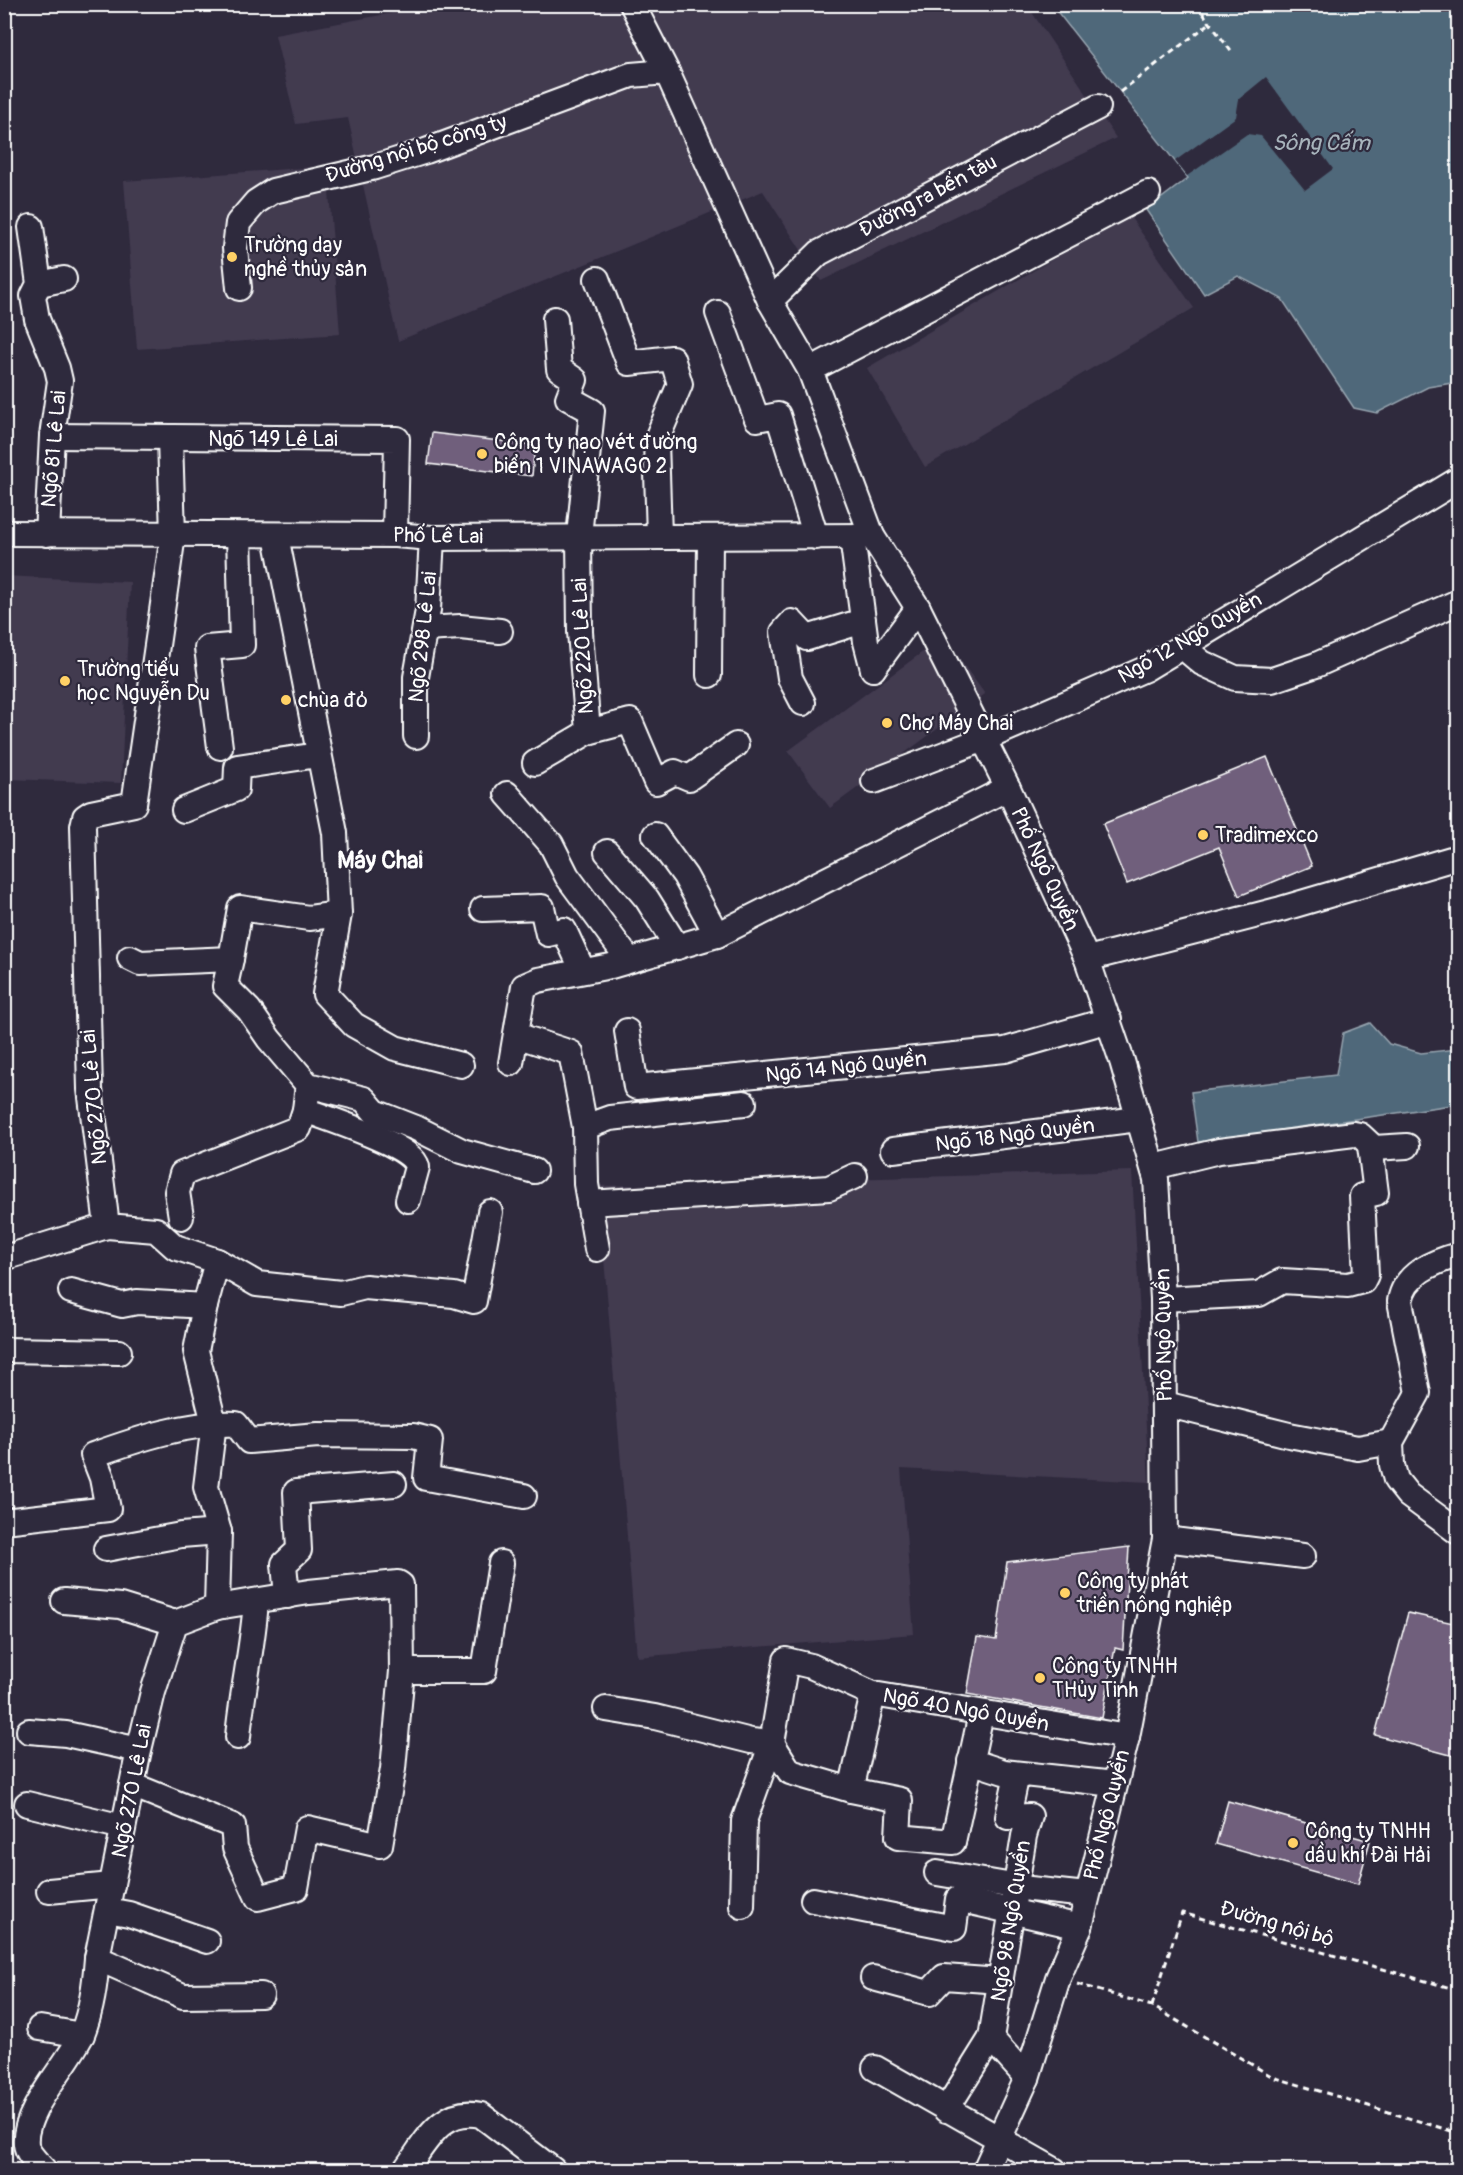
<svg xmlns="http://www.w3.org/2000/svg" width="1463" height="2175" viewBox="0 0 1463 2175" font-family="Pangolin,sans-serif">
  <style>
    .built { fill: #423a50 }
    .water { fill: #50687a; stroke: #96a4af; stroke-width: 1.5 }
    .pier { fill: #2f2a3d }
    .building { fill: #6f5f7b; stroke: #fff; stroke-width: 1.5 }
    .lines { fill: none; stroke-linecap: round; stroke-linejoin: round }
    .minor-casing { stroke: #fff; stroke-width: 28 }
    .path { stroke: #fff; stroke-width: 3; stroke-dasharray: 6 4.5; stroke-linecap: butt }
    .minor { stroke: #2f2a3d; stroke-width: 24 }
    .poi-dot { fill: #ffd166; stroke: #2f2a3d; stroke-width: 2 }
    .labels { text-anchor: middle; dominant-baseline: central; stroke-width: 4.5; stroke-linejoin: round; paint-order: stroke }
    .street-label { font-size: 21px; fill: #fff; stroke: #2f2a3d }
    .poi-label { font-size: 21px; fill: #fff; stroke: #2f2a3d; text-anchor: start }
    .water-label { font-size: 22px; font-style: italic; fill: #a8b4bc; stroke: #2f2a3d }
    .quarter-label { font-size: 24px; font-weight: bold; fill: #fff; stroke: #2f2a3d }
  </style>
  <rect width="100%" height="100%" fill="#2f2a3d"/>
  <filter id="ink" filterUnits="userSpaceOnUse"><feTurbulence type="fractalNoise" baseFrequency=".0167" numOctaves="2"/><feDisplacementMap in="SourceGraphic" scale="12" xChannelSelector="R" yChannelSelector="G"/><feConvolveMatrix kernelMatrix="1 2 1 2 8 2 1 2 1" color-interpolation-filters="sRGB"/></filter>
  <g filter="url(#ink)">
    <!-- built -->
    <g class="built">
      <polygon points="440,4 1027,5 1116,138 821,281 763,191 398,341 348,118 296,124 275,35"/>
      <polygon points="327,166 340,334 137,349 124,181"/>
      <polygon points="1129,215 1194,308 925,467 867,368"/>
      <polygon points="4,576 130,582 121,783 5,779"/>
      <polygon points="943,637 985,694 830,808 788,751"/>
      <polygon points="1132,1171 1149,1482 901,1469 914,1634 637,1657 598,1186"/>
    </g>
    <!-- water -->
    <g class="water">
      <polygon points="1052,5 1458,5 1458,382 1428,387 1377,413 1354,408 1282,299 1238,276 1204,294 1146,210 1188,178"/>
      <polygon points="1370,1023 1389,1044 1421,1053 1458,1049 1458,1104 1198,1142 1191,1092 1336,1075 1343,1033"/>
    </g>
    <!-- pier -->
    <polygon class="pier" points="1266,77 1333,169 1305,190 1261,136 1247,134 1187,176 1175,161 1236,117 1239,99"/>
    <!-- building -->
    <g class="building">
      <polygon points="432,433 535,445 532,476 428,464"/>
      <polygon points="1267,757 1312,866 1239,896 1219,847 1127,884 1103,824"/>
      <polygon points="1129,1547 1123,1650 1115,1648 1102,1718 967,1694 977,1637 996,1640 1007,1562"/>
      <polygon points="1408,1613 1458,1624 1458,1757 1375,1735"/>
      <polygon points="1228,1801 1370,1841 1358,1884 1216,1844"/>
    </g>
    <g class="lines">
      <defs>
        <g id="minor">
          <polyline points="632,4 667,72 770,301 810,370 872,536 918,608 1008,788 1087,959 1122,1061 1156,1179 1163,1299 1165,1539 1127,1737 1080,1927 1058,1978 1027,2078 985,2170"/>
          <polyline points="31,227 39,284 33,296 37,319 57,368 60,381 52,436 47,534"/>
          <polyline points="597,279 629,363 672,358 680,384 656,441 659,536"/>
          <polyline points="39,284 64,279"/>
          <polyline points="239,288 235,248 238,223 256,202 273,191 375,167 426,151 631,75 667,72"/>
          <polyline points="770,301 819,253 1098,107"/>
          <polyline points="718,313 757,419 778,415 816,537"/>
          <polyline points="555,319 559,369 575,380 568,398 592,411 579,536 580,632 588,732 630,721 656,782 675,772 689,778 736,745"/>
          <polyline points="810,370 1148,193"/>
          <polyline points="52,436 397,439 395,535"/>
          <polyline points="170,439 173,535 134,804 91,813 85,817 83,826 90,1089 107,1226 156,1230 175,1247 217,1261 257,1284 341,1293 365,1287 454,1295 474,1301 490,1212"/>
          <polyline points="4,533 395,535 432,538 872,536"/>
          <polyline points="276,536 335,833 339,914 325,994 354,1025 395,1048 461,1065"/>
          <polyline points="852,537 866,642 873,669"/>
          <polyline points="425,629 460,627 500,631"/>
          <polyline points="1183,647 1202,663 1235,678 1272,680 1316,665 1458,602"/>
          <polyline points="873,669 918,608"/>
          <polyline points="709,675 710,537"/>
          <polyline points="803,703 790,678 783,632 792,622 807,638 863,621"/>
          <polyline points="416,736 416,677 428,610 432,538"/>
          <polyline points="220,747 207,648 242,645 239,535"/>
          <polyline points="535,763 588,732"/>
          <polyline points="874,781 984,739 1145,669 1458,480"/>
          <polyline points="507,794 551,844 567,876 629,960"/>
          <polyline points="184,810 236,789 237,767 318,755"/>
          <polyline points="655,835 685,876 717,935"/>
          <polyline points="607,852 647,899 677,947"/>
          <polyline points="483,909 542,907 548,934 564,930 583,971"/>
          <polyline points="130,958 140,963 231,959 240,908 309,918 339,914"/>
          <polyline points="231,959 225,986 249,1010 269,1039 308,1085 364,1099 375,1112 416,1128 462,1151 534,1171"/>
          <polyline points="1087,959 1281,909 1458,857"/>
          <polyline points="627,1031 636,1087 1005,1050 1109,1020"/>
          <polyline points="516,1035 571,1053 585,1127 586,1184 597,1249"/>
          <polyline points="511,1063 524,986 538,980 611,966 717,935 1008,788"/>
          <path d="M305 1110C327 1119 413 1145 417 1167L408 1200"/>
          <polyline points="585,1127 610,1118 744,1103"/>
          <polyline points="893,1150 1138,1119"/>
          <polyline points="1154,1167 1219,1151 1354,1134 1360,1135 1374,1148 1407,1146"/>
          <polyline points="589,1203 829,1188 855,1176"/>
          <polyline points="181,1217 177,1192 182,1174 299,1128 305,1110 308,1085"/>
          <path d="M1458 1255C1433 1262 1405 1273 1400 1301L1418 1393 1391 1442 1392 1465 1396 1480 1408 1495 1458 1532"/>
          <polyline points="4,1258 107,1226"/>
          <polyline points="71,1291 122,1305 137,1302 205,1306 217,1261"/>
          <polyline points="1163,1299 1259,1294 1282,1281 1348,1285 1363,1281 1366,1275 1362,1196 1376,1193 1370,1146"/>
          <polyline points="4,1350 119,1352"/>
          <polyline points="1165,1404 1289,1435 1358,1448 1391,1442"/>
          <path d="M4 1521 108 1509 102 1478 93 1455C138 1439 188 1422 236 1424L249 1441 318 1435 413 1436 430 1440 426 1478 524 1496"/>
          <polyline points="1165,1539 1303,1556"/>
          <polyline points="106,1549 181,1535 219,1532"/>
          <polyline points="287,1596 284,1564 299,1550 296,1492 394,1484"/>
          <polyline points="64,1601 120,1606 175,1623"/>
          <polyline points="402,1671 484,1671 501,1563"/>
          <polyline points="606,1709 655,1717 751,1741 772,1743 786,1660 811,1666 873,1694 1127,1737"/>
          <polyline points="29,1731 66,1734 139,1750"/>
          <path d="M238 1737C242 1691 253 1647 256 1601"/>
          <polyline points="970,1761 1004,1772 1115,1784"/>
          <polyline points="1017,1774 1008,1817 1030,1816 1024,1836 991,2038 1027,2078"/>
          <polyline points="132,1785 233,1826 235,1848 258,1898 296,1888 307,1828 380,1845 393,1769 402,1671 401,1585 398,1583 309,1592 217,1607"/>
          <polyline points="851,1790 900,1800 898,1837 953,1842 981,1714"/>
          <polyline points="27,1804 123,1827"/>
          <polyline points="937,1873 1030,1889 1087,1895"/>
          <polyline points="49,1891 112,1885"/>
          <polyline points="813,1900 954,1928 958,1899 1080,1927"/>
          <polyline points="742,1906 744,1821 772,1743 790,1772 851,1790 873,1694"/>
          <polyline points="107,1910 129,1914 207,1941"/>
          <polyline points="97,1958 183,1996 261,1995"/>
          <polyline points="873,1978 929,1993 944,1977 1001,1981"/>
          <polyline points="40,2028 82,2035"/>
          <polyline points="875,2068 1054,2170"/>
          <polyline points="946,2110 991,2038"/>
          <path d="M44 2170C38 2163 27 2154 26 2144 22 2111 69 2064 82 2034 92 2009 95 1984 97 1958L139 1750 153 1692 175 1623 217 1607 219 1532 206 1487 214 1423 196 1351 205 1306"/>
          <path d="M405 2170C426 2143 441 2106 481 2115L553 2170"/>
        </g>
      </defs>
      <!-- minor casing -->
      <use href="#minor" class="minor-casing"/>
      <!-- path -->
      <g class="path">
        <polyline points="1196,4 1233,54"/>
        <polyline points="1120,92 1210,23"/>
        <polyline points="1077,1984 1152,2006 1273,2077 1458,2133"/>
        <polyline points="1152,2006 1182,1913 1458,1990"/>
      </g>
      <!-- minor -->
      <use href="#minor" class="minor"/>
    </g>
  </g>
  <!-- markers -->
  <g class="poi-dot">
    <circle cx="232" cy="257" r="6"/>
    <circle cx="482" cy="454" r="6"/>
    <circle cx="65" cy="681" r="6"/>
    <circle cx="286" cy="700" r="6"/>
    <circle cx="887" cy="723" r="6"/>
    <circle cx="1203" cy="835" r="6"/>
    <circle cx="1065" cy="1593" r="6"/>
    <circle cx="1040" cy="1678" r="6"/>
    <circle cx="1293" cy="1843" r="6"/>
  </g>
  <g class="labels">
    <!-- street labels -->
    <g class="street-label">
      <text transform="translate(416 149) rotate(-17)">Đường nội bộ công ty</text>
      <text transform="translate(928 196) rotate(-28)">Đường ra bến tàu</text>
      <text x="273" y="439">Ngõ 149 Lê Lai</text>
      <text transform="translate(54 449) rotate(-85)">Ngõ 81 Lê Lai</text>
      <text transform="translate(438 536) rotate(1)">Phố Lê Lai</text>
      <text transform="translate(423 637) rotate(-84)">Ngõ 298 Lê Lai</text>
      <text transform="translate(1190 638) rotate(-30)">Ngõ 12 Ngô Quyền</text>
      <text transform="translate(583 646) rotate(-93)">Ngõ 220 Lê Lai</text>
      <text transform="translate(1045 869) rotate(65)">Phố Ngô Quyền</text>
      <text transform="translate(846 1067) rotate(-6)">Ngõ 14 Ngô Quyền</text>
      <text transform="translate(94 1097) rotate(-95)">Ngõ 270 Lê Lai</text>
      <text transform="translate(1015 1135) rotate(-7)">Ngõ 18 Ngô Quyền</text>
      <text transform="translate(1164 1335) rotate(-91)">Phố Ngô Quyền</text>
      <text transform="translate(966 1710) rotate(10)">Ngõ 40 Ngô Quyền</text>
      <text transform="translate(132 1791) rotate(-79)">Ngõ 270 Lê Lai</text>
      <text transform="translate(1107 1815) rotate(-76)">Phố Ngô Quyền</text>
      <text transform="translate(1011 1921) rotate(-81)">Ngõ 98 Ngô Quyền</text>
      <text transform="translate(1277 1924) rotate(16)">Đường nội bộ</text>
    </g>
    <!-- poi labels -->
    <g class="poi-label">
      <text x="244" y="245">Trường dạy<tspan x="244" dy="24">nghề thủy sản</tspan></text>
      <text x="494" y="442">Công ty nạo vét đường<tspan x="494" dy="24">biển 1 VINAWAGO 2</tspan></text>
      <text x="77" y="669">Trường tiểu<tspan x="77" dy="24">học Nguyễn Du</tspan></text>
      <text x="298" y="700">chùa đỏ</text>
      <text x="899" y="723">Chợ Máy Chai</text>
      <text x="1215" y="835">Tradimexco</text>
      <text x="1077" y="1581">Công ty phát<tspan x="1077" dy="24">triền nông nghiệp</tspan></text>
      <text x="1052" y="1666">Công ty TNHH<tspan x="1052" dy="24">THủy Tinh</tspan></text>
      <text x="1305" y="1831">Công ty TNHH<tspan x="1305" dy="24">dầu khí Đài Hải</tspan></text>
    </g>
    <!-- water labels -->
    <g class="water-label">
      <text x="1321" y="143">Sông Cấm</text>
    </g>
    <!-- quarter labels -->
    <g class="quarter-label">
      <text x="380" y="860">Máy Chai</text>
    </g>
  </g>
  <!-- margin -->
  <rect width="1463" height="2175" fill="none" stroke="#2f2a3d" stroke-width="24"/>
  <rect x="12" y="12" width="1439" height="2151" fill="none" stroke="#fff" stroke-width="2" filter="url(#ink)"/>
</svg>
